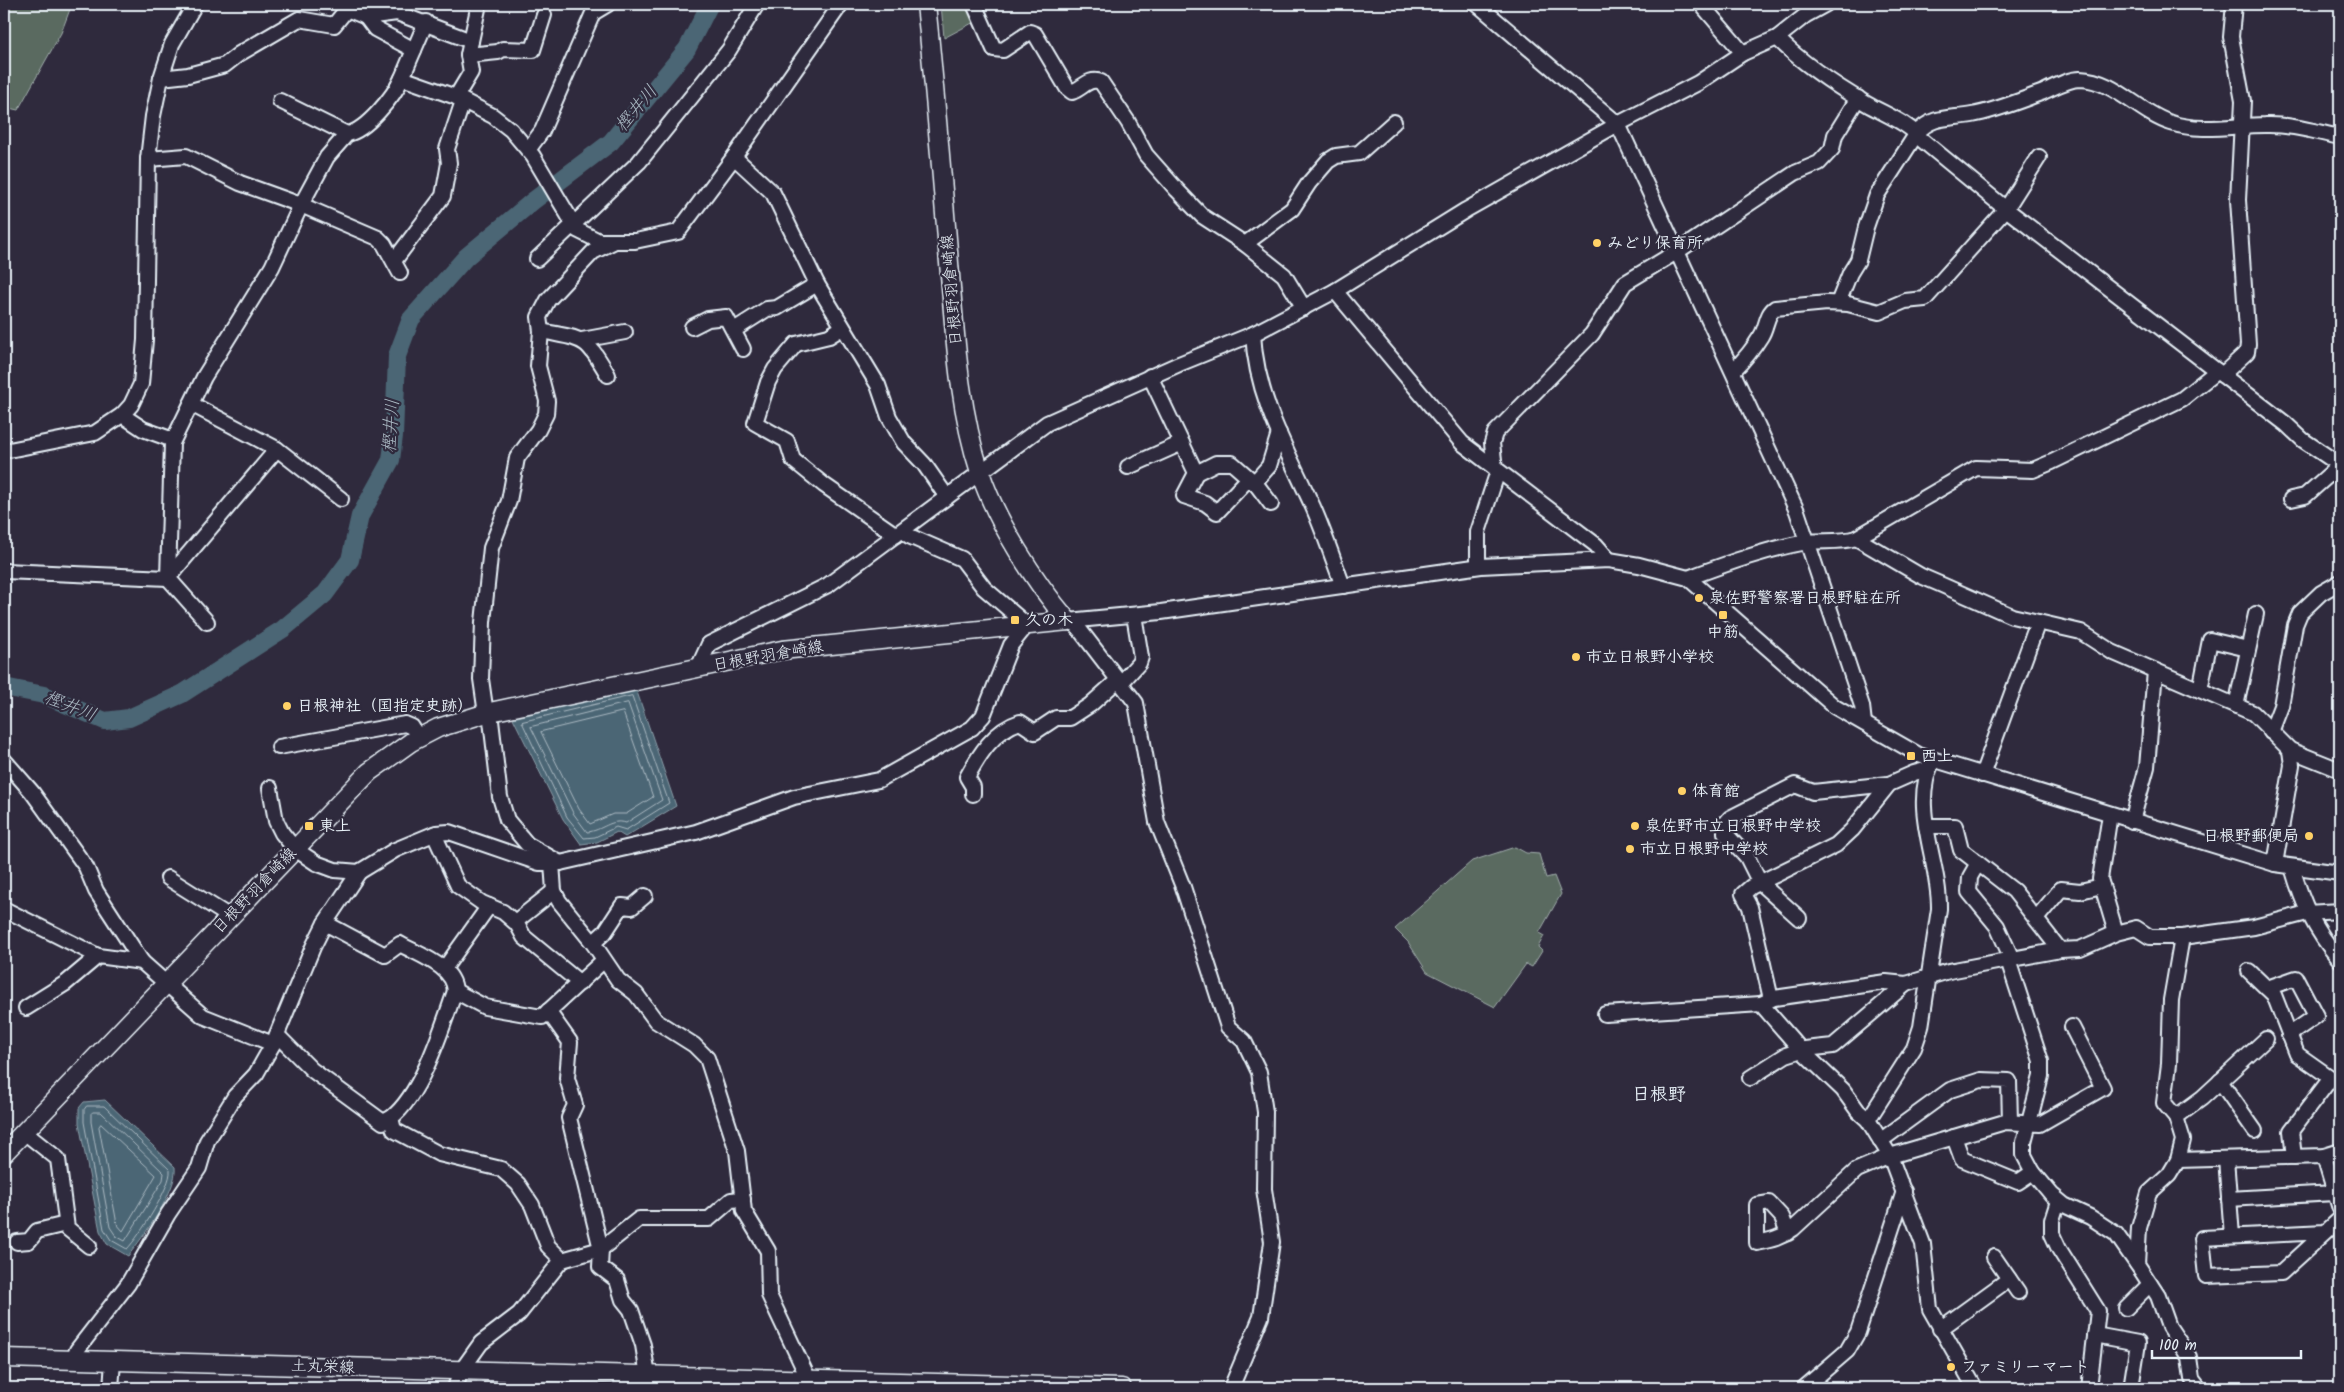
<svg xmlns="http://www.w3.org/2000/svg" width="2344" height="1392" viewBox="0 0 2344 1392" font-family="Kalam,'Klee One',sans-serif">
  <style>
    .green { fill: #5a6a60; stroke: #a1aeac }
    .water { fill: #4c6674; stroke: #8a9ea9 }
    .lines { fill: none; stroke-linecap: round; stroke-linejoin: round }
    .shore { stroke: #aab9c3; stroke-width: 1 }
    .river { stroke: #4c6674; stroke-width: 18 }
    .minor-casing { stroke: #e8f1f8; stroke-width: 18 }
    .major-casing { stroke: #e8f1f8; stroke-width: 21 }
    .minor { stroke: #2f2a3d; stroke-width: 14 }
    .major { stroke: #2f2a3d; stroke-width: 18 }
    .poi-dot { fill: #ffd166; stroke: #2f2a3d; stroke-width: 2 }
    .labels { text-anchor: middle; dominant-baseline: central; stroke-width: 4.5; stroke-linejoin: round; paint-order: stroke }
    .poi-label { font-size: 16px; font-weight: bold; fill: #e8f1f8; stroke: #2f2a3d; text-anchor: start }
    .street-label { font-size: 16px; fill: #e8f1f8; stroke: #2f2a3d }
    .water-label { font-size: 18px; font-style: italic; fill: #aab9c3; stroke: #2f2a3d }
    .neighbourhood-label { font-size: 18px; font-weight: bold; fill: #e8f1f8; stroke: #2f2a3d }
  </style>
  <rect width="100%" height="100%" fill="#2f2a3d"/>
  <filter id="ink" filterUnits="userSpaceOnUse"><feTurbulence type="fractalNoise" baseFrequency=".02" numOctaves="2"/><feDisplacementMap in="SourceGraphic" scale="10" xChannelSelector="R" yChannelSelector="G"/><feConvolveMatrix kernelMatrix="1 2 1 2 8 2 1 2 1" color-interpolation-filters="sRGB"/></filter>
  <g filter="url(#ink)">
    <!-- green -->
    <g class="green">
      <polygon points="4,4 72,4 61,33 18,110 4,107"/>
      <polygon points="941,4 972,4 978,20 944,38"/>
      <polygon points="1515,847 1526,853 1539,854 1546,878 1554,876 1561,894 1539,933 1544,936 1538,947 1542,951 1532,967 1526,964 1495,1007 1427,972 1408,942 1395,929 1472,861"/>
    </g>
    <!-- water -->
    <g class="water">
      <polygon points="636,689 676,806 625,837 617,832 597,842 581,844 563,819 513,718"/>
      <path d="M105 1100 175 1167C178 1190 143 1237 128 1256L107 1244 100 1231 79 1123V1108L84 1102Z"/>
    </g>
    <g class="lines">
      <!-- shore -->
      <g class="shore">
        <polygon points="632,696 669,803 626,830 616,827 595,837 584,838 567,817 522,722"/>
        <path d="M628 703 662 800 626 823C611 818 602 831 587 832L573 813 531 727Z"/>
        <polygon points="623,712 653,797 626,814 613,814 590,824 579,809 541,732"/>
        <path d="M87 1106H104L170 1170C172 1185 139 1237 127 1249L111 1240 104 1229 84 1122V1110Z"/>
        <polygon points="93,1112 101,1112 164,1173 163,1180 125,1241 116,1236 110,1227 91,1122 91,1114"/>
        <polygon points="101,1124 156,1175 123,1231 117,1224 99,1127"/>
      </g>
      <!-- river -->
      <polyline class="river" points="4,687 44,695 105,721 129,718 182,694 283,629 325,594 350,560 360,516 391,460 394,436 397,356 411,319 466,257 533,201 611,142 687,49 710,4"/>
      <defs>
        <g id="minor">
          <path d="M974 4 994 49 1003 50 1030 32 1035 34 1067 88 1072 92C1083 88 1089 77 1101 82L1128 122 1146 155 1177 190 1202 216 1245 244 1284 275 1304 308"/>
          <polyline points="1477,4 1618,124 1797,511 1862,706 1864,723"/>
          <polyline points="1701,4 1743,53"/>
          <polyline points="366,17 375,29 414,50"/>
          <path d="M1777 38C1803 64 1836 86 1867 104 1886 115 1909 123 1922 140L2006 209 2286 424 2303 440 2340 465"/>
          <polyline points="468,55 498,52 503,49 533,50 544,15"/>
          <polyline points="161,78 188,75 225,65 239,54 299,19 334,25 347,9 366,17 397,13 471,41"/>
          <polyline points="402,78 426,22"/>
          <polyline points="456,97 471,72 468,55 479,4"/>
          <polyline points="280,101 347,134"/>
          <polyline points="528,150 542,131 593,13 608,4"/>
          <polyline points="734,157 773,193 817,284 878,385 889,417 904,443 924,464 947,497"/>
          <polyline points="148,159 186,156 240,183 301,205 378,238 384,244 400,273"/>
          <polyline points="1245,244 1292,209 1309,183 1328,161 1336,156 1359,153 1394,122"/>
          <polyline points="537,259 639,162 729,50 757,4"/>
          <polyline points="394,261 443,196 449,163 447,149 463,101"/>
          <polyline points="1335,291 1462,443 1596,545 1609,560"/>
          <path d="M1838 303 1850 273 1858 260 1866 227 1877 195 1917 133C1932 115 1951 119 1972 115 1995 111 2019 101 2041 93 2053 88 2067 79 2080 79 2115 80 2139 113 2171 123 2201 133 2235 125 2265 125 2290 124 2316 132 2340 137"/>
          <polyline points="692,327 708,319 726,317 743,349"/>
          <polyline points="842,328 829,336 796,344 775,369 768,382 755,423 787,441 793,460 824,485 896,535"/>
          <polyline points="734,330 767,309 777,308 817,284"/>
          <path d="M541 331C584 340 585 335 608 375"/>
          <path d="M1253 334C1256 397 1287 450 1313 507 1324 532 1333 559 1343 586"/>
          <polyline points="582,340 625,332"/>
          <path d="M1733 371C1743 361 1753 349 1761 336 1767 327 1766 314 1775 308L1827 303 1848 304 1879 312 1905 301 1925 299 2006 209 2039 157"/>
          <polyline points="2222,375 2247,352 2248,344 2238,200 2243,101 2231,37 2234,4"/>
          <polyline points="1150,376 1196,473 1216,463 1232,463 1256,484 1271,504"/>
          <polyline points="191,404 277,449 341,499"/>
          <polyline points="122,415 143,429 173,440"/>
          <polyline points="4,451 95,433 122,415 131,405 141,384 145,340 148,159 153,116 161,78 172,44 195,4"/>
          <polyline points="1128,467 1182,443"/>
          <polyline points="1495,468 1492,443 1495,433 1592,334 1625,283 1678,251 1795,173 1819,163 1832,149 1835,135 1858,98"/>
          <polyline points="1196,473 1184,496 1205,503 1217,512 1249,478"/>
          <polyline points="1254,483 1269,466 1279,433"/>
          <polyline points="2291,499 2305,496 2340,465"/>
          <polyline points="1856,538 1921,576 1942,585 2012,616 2081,632 2112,652 2253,713 2290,750 2340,770"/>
          <polyline points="1478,566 1478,532 1498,471"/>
          <polyline points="4,571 168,578 277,449"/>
          <path d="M1688 578C1726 564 1766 549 1807 542 1823 540 1840 543 1856 538L1976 468 2033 470 2052 462 2182 399 2217 371"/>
          <polyline points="1068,621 1161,612 1481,566 1609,560 1639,565 1688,578 1835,707 1919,755 2275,864 2340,873"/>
          <polyline points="1073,621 1136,703 1157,822 1183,887 1228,1027 1244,1041 1259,1072 1265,1112 1264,1189 1272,1242 1261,1317 1231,1388"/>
          <path d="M207 622 168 578 172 443 204 377 272 267 301 205 327 157 347 134C366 131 394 96 402 78L456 97 493 116 511 130 533 156 577 230 599 241H635L678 232 734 157 841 4"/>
          <polyline points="698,668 709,644 828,585 1047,423 1179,364 1253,334 1335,291 1466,210 1618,124 1698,83 1743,53 1777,38 1806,15 1826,4"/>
          <polyline points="1121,683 1139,663 1141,657 1134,615"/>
          <polyline points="2200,690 2210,640 2248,649"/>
          <polyline points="2236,706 2256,614"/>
          <polyline points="490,712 500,797 507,820 527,844 560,863"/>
          <polyline points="486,714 481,679 483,622 491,548 509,501 517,458 538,430 546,414 547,401 538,366 541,331 539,317 548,300 593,252 613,242"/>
          <polyline points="2271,732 2281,706 2295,625 2300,613 2321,593 2340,582"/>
          <polyline points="279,747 405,724 412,727 418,738"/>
          <polyline points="4,760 32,792 86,867 96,891 142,962"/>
          <polyline points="1982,775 2038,622"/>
          <polyline points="270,788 276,821 282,833 295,849 316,863 335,870 359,872 395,850 436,833 449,832 539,863 560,863 696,832 794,797 879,780 972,728 983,716 1011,645 1027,625 984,588 962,559 909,536 904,530"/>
          <path d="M973 794V787L967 777C979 755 994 730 1020 722L1035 732 1056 718H1070L1090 705 1118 680"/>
          <polyline points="2110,814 2100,879 2116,933"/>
          <polyline points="2132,821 2147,767 2155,671"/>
          <polyline points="1926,826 1955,826 1961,850 2014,891 2060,950"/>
          <polyline points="434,834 458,886 482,903 503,912 517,924 524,937 580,983"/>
          <polyline points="552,863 554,891 559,901 593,943 618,980 636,994 656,1021 694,1045 707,1058 737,1151 744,1211 768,1251 769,1295 809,1380"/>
          <polyline points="1978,863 1970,877 1969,892 1997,926 2012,959"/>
          <polyline points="2275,864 2292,765 2290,750"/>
          <path d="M2292 867C2303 905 2314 929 2340 960"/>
          <polyline points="168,878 230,917"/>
          <polyline points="4,909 98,956"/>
          <polyline points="1799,918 1760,883 1747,857 1725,833 1725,824 1730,818 1795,785 1813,792 1889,784"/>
          <polyline points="2036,919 2061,889 2080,891 2102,886"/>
          <polyline points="515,922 554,891"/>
          <path d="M325 923 385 955 400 944C419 955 454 966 455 991"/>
          <polyline points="593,943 605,932 622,906 632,907 645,896"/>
          <polyline points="2008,960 2041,1061 2041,1076 2024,1142 2024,1155 2033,1172 2052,1195 2064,1205 2090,1217 2116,1234 2137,1264"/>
          <polyline points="444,969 489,906"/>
          <polyline points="2249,971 2274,995 2297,1054 2331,1078 2291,1131 2294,1157"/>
          <polyline points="2267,988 2296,978 2316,1016 2289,1035"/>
          <polyline points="1771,999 1750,907 1743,894 1751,887 1836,845 1852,830 1889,784 1914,773 1929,769"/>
          <polyline points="1761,1004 1774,998 1886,982 1906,984 1949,971 2060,950 2080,949 2116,933 2136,928 2150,937 2182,937"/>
          <polyline points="26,1008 66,983 98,956 142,962 203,1016 273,1044"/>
          <polyline points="548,1011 570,1042 567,1078 575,1105 569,1118 601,1249 600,1267 617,1280 623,1300 631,1310 643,1345 648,1376"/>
          <polyline points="1605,1014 1761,1004 1801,1050 1843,1090 1858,1111 1868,1120 1890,1156 1923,1244 1930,1309 1975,1388"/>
          <polyline points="277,1035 312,1070 383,1122 391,1118"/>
          <polyline points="1750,1078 1786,1055 1805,1049 1833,1046 1906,984"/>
          <polyline points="2220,1081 2255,1131"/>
          <polyline points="2176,1117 2202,1098 2266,1039"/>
          <path d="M1868 1120 1914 1048 1921 1027 1939 909C1940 860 1909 808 1933 760"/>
          <polyline points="24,1132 58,1159 67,1228 89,1246"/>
          <polyline points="1954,1137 1962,1159 2018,1182 2033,1172"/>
          <polyline points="1880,1141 1950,1090 1981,1080 2009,1081 2010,1122"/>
          <polyline points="2324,1156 2340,1209"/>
          <polyline points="2226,1159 2232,1236"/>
          <polyline points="2178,1160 2324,1156 2340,1151"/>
          <polyline points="2229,1199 2335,1193"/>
          <polyline points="2058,1201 2052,1220 2052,1234 2059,1249 2098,1311 2089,1388"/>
          <polyline points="2325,1232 2202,1238 2206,1276 2281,1273 2340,1219"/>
          <path d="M1788 1233 1782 1217 1769 1203 1757 1205V1243C1771 1240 1781 1238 1793 1229L1857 1170 1890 1156 2005 1122 2040 1124 2103 1088 2072 1027"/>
          <polyline points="17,1242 29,1241 37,1231 66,1224"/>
          <polyline points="1994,1257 2018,1292"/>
          <path d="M562 1260 548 1246 532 1205 518 1184 501 1169 439 1154 394 1130 391 1118C422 1094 442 1028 455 991L485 1007 542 1017 603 961"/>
          <polyline points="2126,1308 2150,1284"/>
          <polyline points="1940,1329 2009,1279"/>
          <polyline points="2095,1335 2138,1343 2131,1388"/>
          <polyline points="73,1361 77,1350 128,1284 168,1214 199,1168 207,1141 235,1096 256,1074 273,1044 313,947 325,923 359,872"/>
          <polyline points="111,1388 113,1362"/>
          <polyline points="455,1388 461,1371 481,1343 519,1314 562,1260 601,1249 639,1219 709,1219 731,1200 743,1199"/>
          <polyline points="1804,1388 1847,1351 1858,1332 1904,1191"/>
          <polyline points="2199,1388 2192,1379 2189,1357 2169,1327 2158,1296 2137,1264 2139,1228 2149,1193 2169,1175 2178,1160 2183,1140 2176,1117 2164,1103 2169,1064 2171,1000 2182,937 2254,927 2307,913 2340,911"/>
        </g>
        <g id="major">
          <path d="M926 4C935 90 942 177 949 263 955 332 958 405 980 472 996 521 1034 581 1068 621"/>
          <polyline points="4,1153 369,772 411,742 438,728 490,712 782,650 1068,621"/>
          <polyline points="4,1358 1122,1388"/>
        </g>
      </defs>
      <!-- minor casing -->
      <use href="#minor" class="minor-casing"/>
      <!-- major casing -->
      <use href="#major" class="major-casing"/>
      <!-- minor -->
      <use href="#minor" class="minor"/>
      <!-- major -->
      <use href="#major" class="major"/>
    </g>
  </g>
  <!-- markers -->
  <g class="poi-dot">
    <circle cx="1597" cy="243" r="5"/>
    <circle cx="1699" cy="598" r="5"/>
    <rect x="1718" y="610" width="10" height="10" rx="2.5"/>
    <rect x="1010" y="615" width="10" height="10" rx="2.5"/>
    <circle cx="1576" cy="657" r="5"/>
    <circle cx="287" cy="706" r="5"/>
    <rect x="1906" y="751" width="10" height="10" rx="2.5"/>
    <circle cx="1682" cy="791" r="5"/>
    <rect x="304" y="821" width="10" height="10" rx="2.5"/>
    <circle cx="1635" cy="826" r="5"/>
    <circle cx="2309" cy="836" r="5"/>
    <circle cx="1630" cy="849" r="5"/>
    <circle cx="1951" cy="1367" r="5"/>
  </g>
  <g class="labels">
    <!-- poi labels -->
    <g class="poi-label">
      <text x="1607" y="243">みどり保育所</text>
      <text x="1709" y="598">泉佐野警察署日根野駐在所</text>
      <text x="1025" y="620">久の木</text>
      <text x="1723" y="632" text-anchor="middle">中筋</text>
      <text x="1586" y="657">市立日根野小学校</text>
      <text x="297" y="706">日根神社（国指定史跡）</text>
      <text x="1921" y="756">西上</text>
      <text x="1692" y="791">体育館</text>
      <text x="319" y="826">東上</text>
      <text x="1645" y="826">泉佐野市立日根野中学校</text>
      <text x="2299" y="836" text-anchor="end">日根野郵便局</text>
      <text x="1640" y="849">市立日根野中学校</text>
      <text x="1961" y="1367">ファミリーマート</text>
    </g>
    <!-- street labels -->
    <g class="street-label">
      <text transform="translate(952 290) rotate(-95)">日根野羽倉崎線</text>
      <text transform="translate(768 656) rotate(-10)">日根野羽倉崎線</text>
      <text transform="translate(255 891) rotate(-46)">日根野羽倉崎線</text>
      <text transform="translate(323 1367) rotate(2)">土丸栄線</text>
    </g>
    <!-- water labels -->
    <g class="water-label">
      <text transform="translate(637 109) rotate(-50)">樫井川</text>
      <text transform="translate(392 426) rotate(-86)">樫井川</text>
      <text transform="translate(70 707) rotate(21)">樫井川</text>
    </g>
    <!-- neighbourhood labels -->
    <g class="neighbourhood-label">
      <text x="1659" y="1095">日根野</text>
    </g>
  </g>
  <!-- margin -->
  <rect width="2344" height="1392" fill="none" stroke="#2f2a3d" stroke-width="20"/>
  <rect x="10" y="10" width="2324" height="1372" fill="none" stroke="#e8f1f8" stroke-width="2" filter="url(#ink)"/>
  <!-- scale -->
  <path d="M2152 1350v8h149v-8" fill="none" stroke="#e8f1f8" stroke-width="2.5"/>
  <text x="2159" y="1350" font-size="15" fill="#e8f1f8" stroke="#2f2a3d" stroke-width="4" paint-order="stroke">100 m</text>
</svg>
